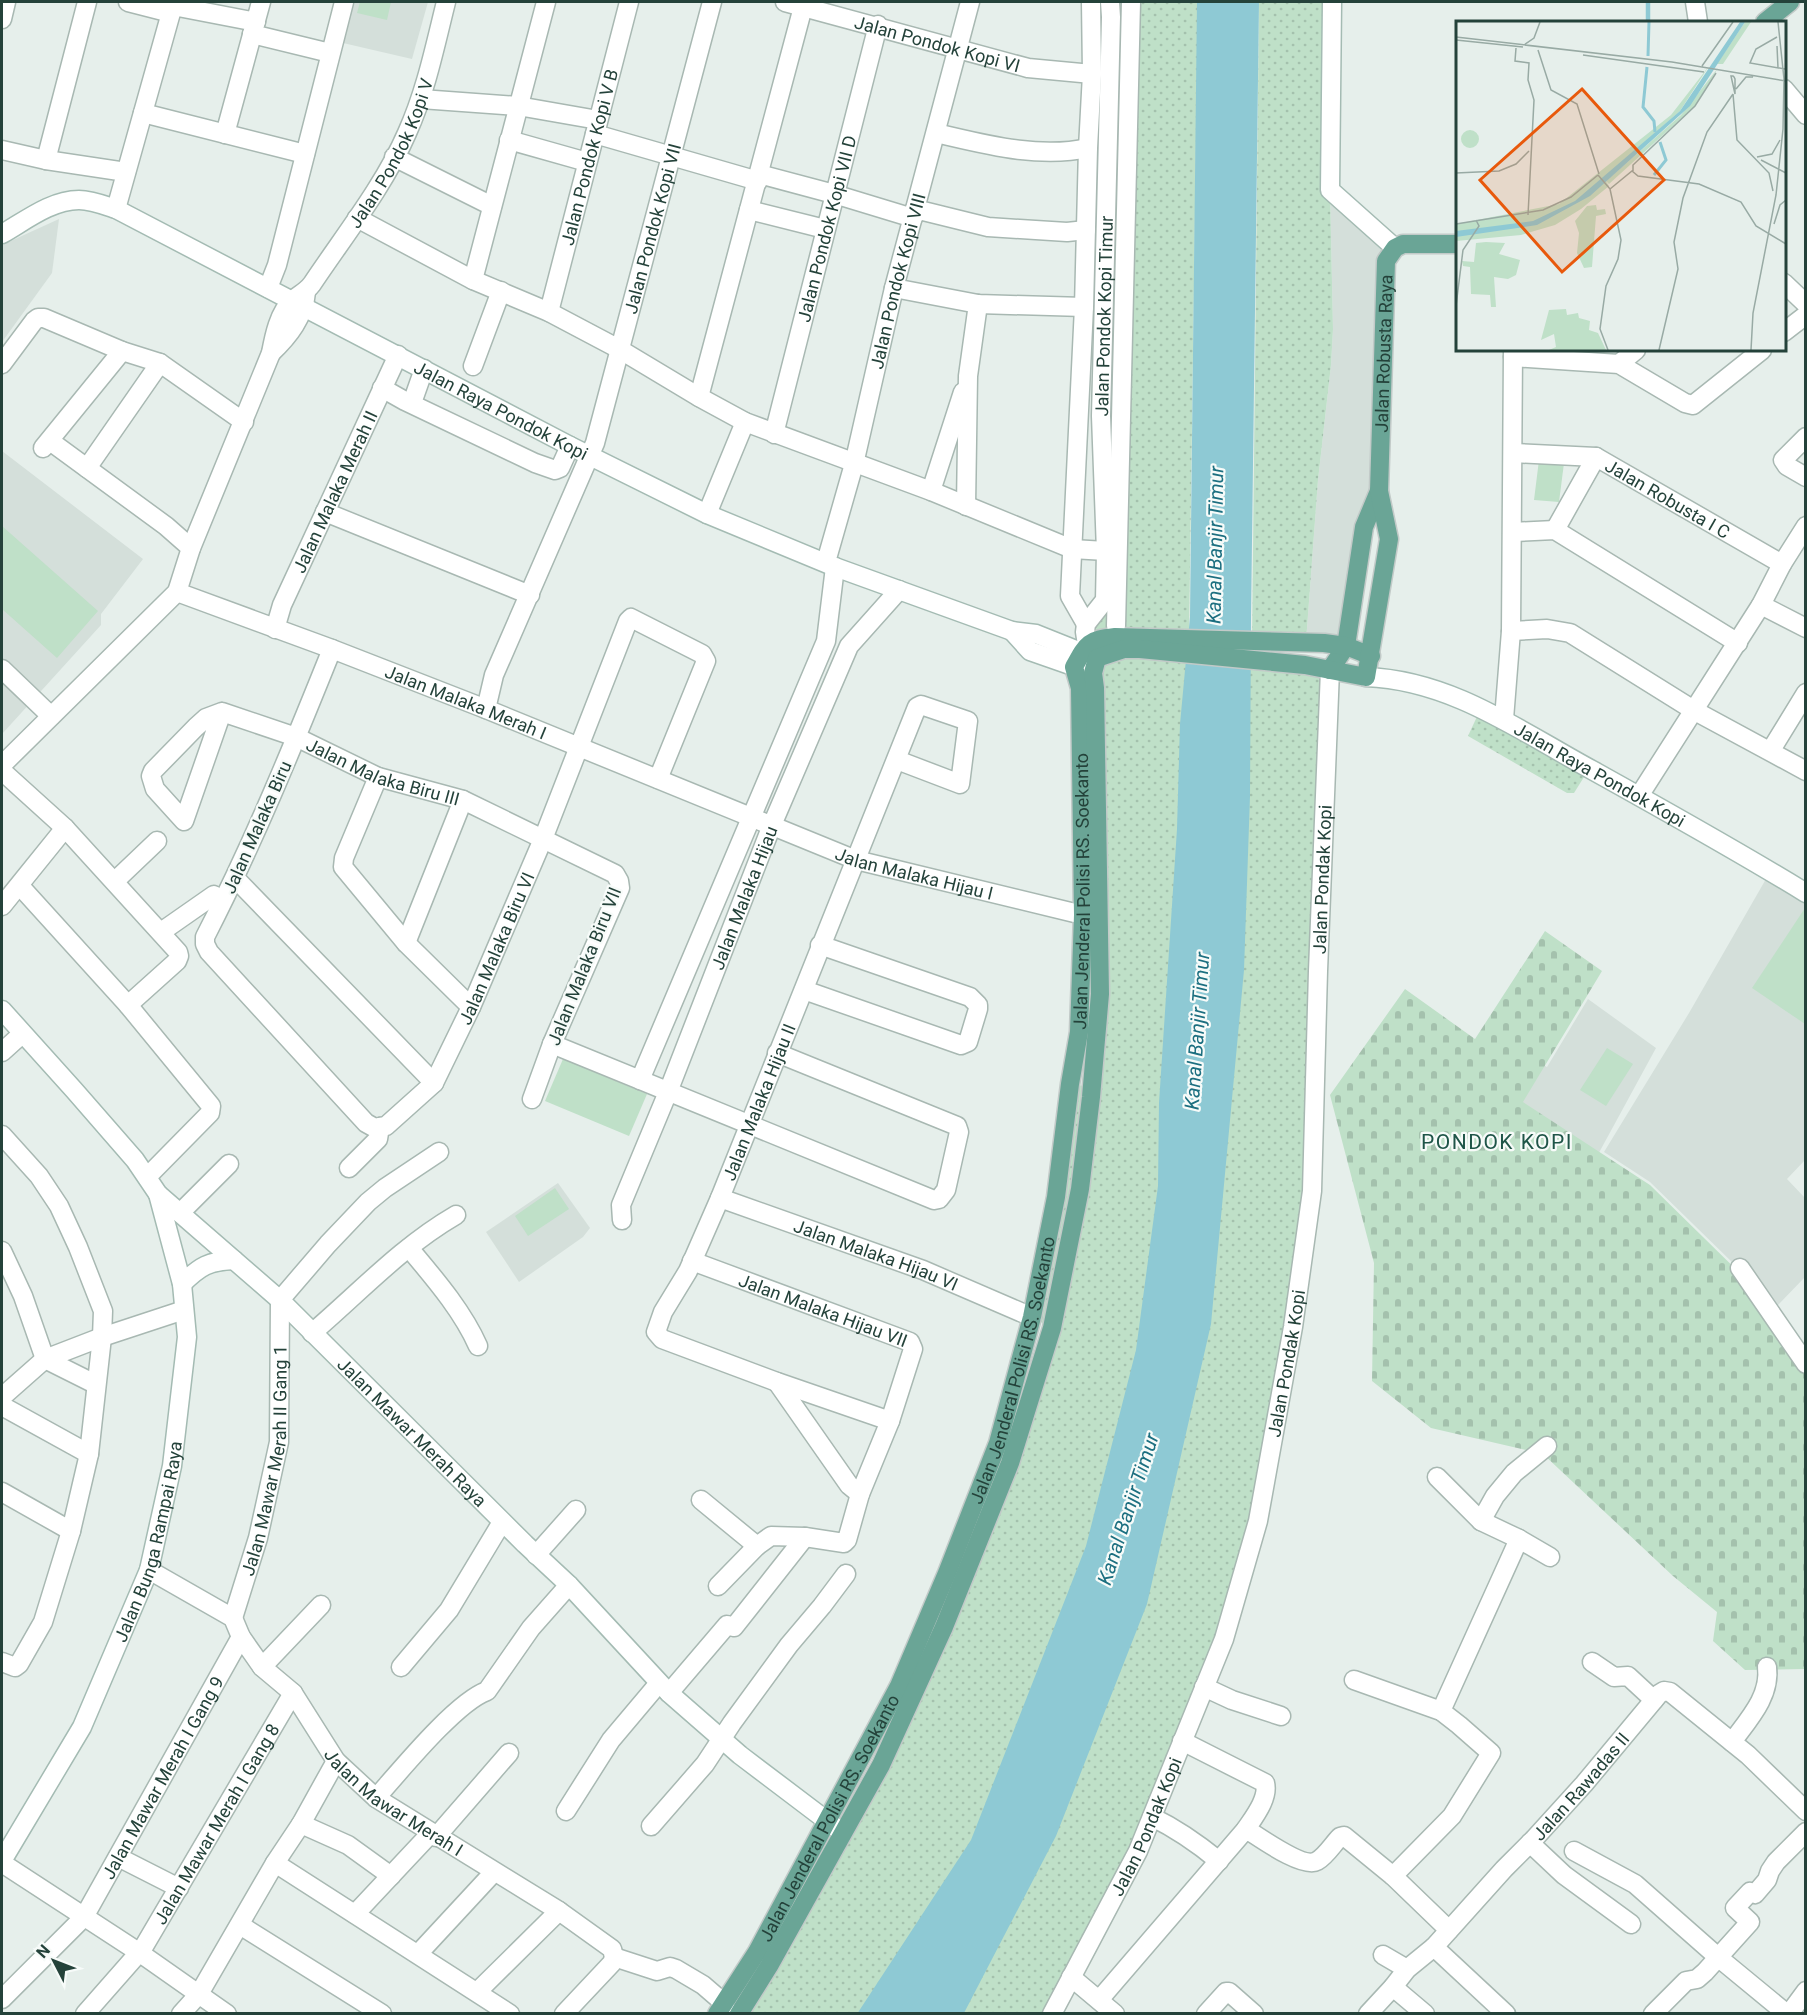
<svg xmlns="http://www.w3.org/2000/svg" width="1807" height="2015" viewBox="0 0 1807 2015" font-family="Roboto,sans-serif">
  <style>
    .built { fill: #d4dfda }
    .grass { fill: url(#grass-dots) }
    .cemetery { fill: url(#cemetery-stones) }
    .pitch { fill: #bfe0c8 }
    .water { fill: #8ec9d4 }
    .lines { fill: none; stroke-linecap: round; stroke-linejoin: round }
    .stream { stroke: #8ec9d4; stroke-width: 4.5 }
    .street-casing { stroke: #a8b8b2; stroke-width: 21 }
    .secondary-casing { stroke: #a4bbb3; stroke-width: 21 }
    .primary-casing { stroke: #c2cac8; stroke-width: 21 }
    .street { stroke: #fff; stroke-width: 18 }
    .secondary { stroke: #fff; stroke-width: 18 }
    .primary { stroke: #6aa596; stroke-width: 18 }
    .labels { text-anchor: middle; dominant-baseline: central; stroke-width: 4.5; stroke-linejoin: round; paint-order: stroke }
    .street-label { font-size: 18px; fill: #24423a; stroke: #f7fbf9 }
    .water-label { font-size: 20px; font-style: italic; fill: #1c6f80; stroke: #f7fbf9 }
    .quarter-label { font-size: 21px; letter-spacing: 1.5px; fill: #1f5548; stroke: #f7fbf9 }
    .inset-river { fill: none; stroke: #8ec9d4; stroke-width: 3 }
    .inset-road { fill: none; stroke: #98aaa4; stroke-width: 1.5 }
    .view { fill: #e8590c; fill-opacity: 0.15; stroke: #e8590c; stroke-width: 3 }
    .inset-edge { fill: none; stroke: #24423a; stroke-width: 3 }
  </style>
  <defs>
    <pattern id="grass-dots" width="8" height="8" patternUnits="userSpaceOnUse" patternTransform="scale(1.5)"><rect width="8" height="8" fill="#bfe0c8"/><path d="M2 2h.1M6 6h.1" fill="none" stroke="#a4c1ad" stroke-width="1.8" stroke-linecap="round"/></pattern>
    <pattern id="cemetery-stones" width="16" height="16" patternUnits="userSpaceOnUse" patternTransform="scale(1.5)"><rect width="16" height="16" fill="#bfe0c8"/><path d="M2 7V4a2 2 0 0 1 4 0v3zM10 15v-3a2 2 0 0 1 4 0v3z" fill="#a4c1ad"/></pattern>
  </defs>
  <rect width="100%" height="100%" fill="#e6efeb"/>
  <!-- built -->
  <g class="built">
    <polygon points="353,2 428,2 412,59 343,43"/>
    <polygon points="1330,190 1395,248 1379,491 1346,646 1306,642 1318,480 1331,365 1333,329"/>
    <polygon points="59,219 52,273 2,342 2,245"/>
    <polygon points="2,451 143,559 101,614 101,625 2,734"/>
    <polygon points="1770,872 1805,896 1805,1160 1787,1179 1805,1198 1805,1277 1777,1306 1650,1182 1604,1152 1689,1013"/>
    <polygon points="1588,999 1656,1048 1595,1160 1506,1104 1534,1060 1547,1067"/>
    <polygon points="558,1183 590,1228 583,1237 519,1282 486,1232"/>
  </g>
  <!-- grass -->
  <g class="grass">
    <polygon points="1110,2 1198,2 1189,638 1098,639 1086,624 1105,600"/>
    <polygon points="1259,2 1332,2 1330,190 1333,329 1331,365 1318,480 1306,642 1252,643"/>
    <polygon points="1124,649 1330,670 1312,1191 1258,1521 1152,1817 1051,2013 739,2014 944,1627 1051,1328 1032,1317 1070,1084 1091,1087 1093,673"/>
    <polygon points="1481,708 1589,769 1574,793 1567,793 1468,736"/>
  </g>
  <!-- cemetery -->
  <polygon class="cemetery" points="1545,931 1602,971 1523,1102 1650,1185 1755,1288 1805,1368 1805,1669 1745,1670 1713,1641 1717,1612 1673,1576 1543,1454 1431,1428 1372,1381 1374,1263 1330,1095 1405,989 1475,1039"/>
  <!-- pitch -->
  <g class="pitch">
    <polygon points="360,2 391,2 387,20 357,13"/>
    <polygon points="1539,460 1564,463 1559,502 1534,500"/>
    <polygon points="2,526 98,611 57,658 2,609"/>
    <polygon points="1805,908 1805,1024 1752,988"/>
    <polygon points="1607,1048 1633,1064 1606,1106 1580,1090"/>
    <polygon points="563,1059 647,1094 629,1136 545,1101"/>
    <polygon points="555,1188 569,1209 528,1236 515,1216"/>
  </g>
  <!-- water -->
  <polygon class="water" points="1197,2 1259,2 1251,618 1250,796 1244,970 1211,1324 1147,1604 1056,1836 964,2013 857,2014 971,1840 1086,1546 1136,1350 1158,1186 1159,1103 1177,829 1180,724 1190,617"/>
  <g class="lines">
    <!-- stream -->
    <polyline class="stream" points="1648,2 1648,22"/>
    <defs>
      <g id="street">
        <polyline points="128,2 171,13"/>
        <path id="s1" d="M785 2 1028 68 1092 74"/>
        <polyline points="1695,2 1698,22"/>
        <polyline points="173,6 256,22"/>
        <polyline points="2,19 6,2"/>
        <polyline points="252,34 330,53"/>
        <polyline points="1784,89 1806,115"/>
        <polyline points="421,99 518,106 598,120"/>
        <polyline points="143,113 305,154"/>
        <path d="M936 133C984 144 1038 159 1088 148"/>
        <polyline points="225,134 261,2"/>
        <polyline points="595,134 758,181"/>
        <polyline points="509,140 587,162"/>
        <polyline points="2,150 46,160 126,172"/>
        <polyline points="394,157 492,206"/>
        <polyline points="46,160 87,2"/>
        <polyline points="759,174 834,194 913,218"/>
        <polyline points="116,209 174,2"/>
        <polyline points="915,209 988,227 1067,232 1086,230"/>
        <polyline points="749,210 825,229"/>
        <polyline points="357,218 473,280 549,312 619,349 699,397 745,422 931,491 1072,549 1106,551"/>
        <polyline points="473,280 546,2"/>
        <polyline points="1784,283 1806,304"/>
        <polyline points="268,288 277,265 344,2"/>
        <polyline points="894,288 978,304 1084,307"/>
        <path id="s2" d="M549 312 629 2"/>
        <polyline points="1784,332 1806,315"/>
        <path d="M271 353C289 336 304 317 306 292"/>
        <polyline points="1513,357 1619,364 1685,403 1693,405 1762,350"/>
        <polyline points="2,364 34,321 38,318 44,318 122,351 160,363 244,422"/>
        <polyline points="1619,364 1636,350"/>
        <polyline points="473,366 501,291"/>
        <polyline points="382,388 405,401 535,463 555,470 560,468 570,446"/>
        <polyline points="699,397 803,7"/>
        <polyline points="412,403 424,369"/>
        <path id="s3" d="M774 434 878 25"/>
        <polyline points="1806,437 1783,460 1787,466 1806,477"/>
        <polyline points="50,441 166,526 191,548"/>
        <polyline points="43,448 122,351"/>
        <path id="s4" d="M1513 453 1596 457 1782 564"/>
        <polyline points="87,468 160,363"/>
        <polyline points="931,491 963,392"/>
        <polyline points="966,506 968,376 978,304"/>
        <polyline points="325,512 530,595"/>
        <polyline points="707,514 745,422"/>
        <polyline points="1555,530 1596,457"/>
        <polyline points="1513,532 1555,530 1738,643"/>
        <path id="s5" d="M826 562 854 464 894 288 970 2"/>
        <path id="s6" d="M177 592 332 649 486 709 856 860 1083 915"/>
        <polyline points="1761,605 1806,628"/>
        <polyline points="1086,624 1070,596 1084,307 1088,148 1092,74 1091,2"/>
        <polyline points="1116,626 1131,2"/>
        <path id="s7" d="M275 629 282 605 398 355"/>
        <polyline points="1511,631 1547,629 1570,633 1695,711 1806,771"/>
        <path id="s8" d="M1087 645 1085 632 1086 624 1105 600 1106 551 1101 416 1111 17 1110 2"/>
        <path d="M332 649C293 746 253 844 205 937V944L209 952 366 1123 375 1128 380 1127"/>
        <polyline points="2,669 51,716"/>
        <path id="s9" d="M486 709 494 675 595 443 712 2"/>
        <path id="s10" d="M222 712 184 821 155 789 151 776 153 771 196 727 206 718 222 712 296 737 378 777 463 800 615 874 619 881 620 888 552 1044 532 1099"/>
        <polyline points="1504,719 1511,631 1513,350"/>
        <polyline points="1771,750 1806,693"/>
        <path id="s11" d="M2 765 177 592 191 548 271 353C274 337 279 311 293 300 300 294 306 292 312 284 344 236 384 186 407 133 426 91 435 46 446 2"/>
        <polyline points="2,771 65,828 178,952 179,956 177,961 128,1005"/>
        <polyline points="378,777 344,858 343,867 406,943 471,1007"/>
        <polyline points="1639,796 1761,605 1782,564 1806,526"/>
        <polyline points="235,878 434,1083"/>
        <polyline points="115,881 157,841"/>
        <polyline points="20,886 128,1005 211,1106 210,1113 147,1177"/>
        <polyline points="2,906 65,828"/>
        <polyline points="161,932 214,895"/>
        <polyline points="406,943 463,800"/>
        <polyline points="804,990 961,1045 968,1042 978,1009 978,1005 970,997 820,945"/>
        <polyline points="552,1044 934,1200 939,1199 946,1190 959,1132 957,1126 777,1053"/>
        <polyline points="2,1052 22,1034"/>
        <polyline points="640,1080 826,641 835,567"/>
        <path id="s12" d="M380 1127 386 1126 434 1083 471 1007 543 839 628 621 631 618 702 654 706 661 658 779"/>
        <polyline points="2,1135 39,1176 59,1206 78,1247 103,1311 102,1337 89,1454 71,1531 43,1622 19,1664 15,1667 2,1662"/>
        <polyline points="349,1168 378,1139 380,1127"/>
        <path id="s13" d="M720 1198 923 1270 1032 1317"/>
        <polyline points="180,1213 229,1164"/>
        <path id="s14" d="M622 1220 621 1205 668 1092 772 825 849 646 899 590"/>
        <path d="M409 1248C434 1278 462 1310 478 1346"/>
        <polyline points="2,1251 23,1296 45,1359 95,1384"/>
        <path id="s15" d="M692 1261 910 1342 913 1349 890 1421 860 1494 847 1540 844 1543 805 1537 771 1536 757 1546 701 1500"/>
        <polyline points="1740,1268 1806,1364"/>
        <path d="M312 1333C360 1292 401 1247 456 1215"/>
        <polyline points="777,1382 849,1485 860,1494"/>
        <polyline points="2,1397 45,1359 102,1337 184,1310"/>
        <polyline points="2,1406 89,1454"/>
        <path id="s16" d="M890 1421 777 1382 662 1339 656 1332 663 1312 688 1271 720 1198 917 707 921 705 968 721 960 784 897 760"/>
        <polyline points="1437,1477 1481,1521 1519,1539 1441,1711"/>
        <polyline points="2,1492 71,1531"/>
        <polyline points="1481,1521 1495,1496 1514,1473 1547,1446"/>
        <polyline points="1519,1539 1550,1557"/>
        <polyline points="536,1555 576,1510"/>
        <path id="s17" d="M149 1570 233 1618 241 1637 262 1667 293 1693 336 1761 376 1798 559 1911 612 1949 614 1957 612 1963 564 2014"/>
        <polyline points="718,1586 757,1546"/>
        <path id="s18" d="M233 1618 258 1538 279 1442 280 1300 328 1244 368 1202 385 1188 439 1152"/>
        <polyline points="1592,1662 1614,1677 1628,1676 1654,1700"/>
        <polyline points="262,1667 321,1605"/>
        <polyline points="401,1667 449,1610 502,1522"/>
        <polyline points="1354,1680 1441,1711 1459,1725 1491,1753 1452,1816 1393,1876"/>
        <polyline points="1204,1687 1232,1700 1281,1716"/>
        <polyline points="669,1693 727,1625 734,1627 805,1537"/>
        <path d="M1182 1741 1265 1783C1269 1798 1254 1817 1246 1829"/>
        <path d="M1732 1742C1748 1720 1771 1696 1767 1667"/>
        <path d="M376 1798C400 1771 456 1702 487 1691L531 1628 569 1585"/>
        <polyline points="566,1811 611,1740 659,1683"/>
        <path d="M1152 1817C1177 1829 1197 1843 1219 1861"/>
        <polyline points="301,1824 348,1845 391,1876"/>
        <polyline points="651,1826 705,1764 732,1723 789,1645 822,1606 846,1574"/>
        <polyline points="436,1837 509,1753"/>
        <polyline points="1530,1843 1564,1875 1631,1924"/>
        <polyline points="1574,1851 1635,1884 1719,1958 1787,2014"/>
        <polyline points="118,1857 179,1888"/>
        <polyline points="2,1863 140,1953 227,2014"/>
        <polyline points="275,1863 510,2014"/>
        <polyline points="355,1914 431,1833"/>
        <polyline points="240,1925 382,2014"/>
        <polyline points="1434,1947 1506,2014"/>
        <polyline points="418,1954 494,1872"/>
        <polyline points="1383,1955 1407,1969"/>
        <polyline points="614,1957 657,1971 670,1967 676,1969 703,1985 725,2004"/>
        <polyline points="1071,1977 1115,2014"/>
        <polyline points="1393,1987 1425,2014"/>
        <polyline points="477,1992 559,1911"/>
        <path id="s19" d="M2 1999 84 1917 241 1637"/>
        <path d="M1099 2000 1246 1829C1259 1837 1303 1869 1317 1861 1326 1856 1333 1844 1340 1837L1344 1836 1393 1876 1449 1930"/>
        <path id="s20" d="M85 2014 143 1948 293 1693"/>
        <polyline points="181,2014 199,1994 275,1863 301,1824 336,1761"/>
        <path id="s21" d="M1052 2014 1138 1851 1224 1639 1258 1521 1293 1327 1312 1191 1318 971 1330 670"/>
        <polyline points="1206,2014 1226,1992 1229,1992 1254,2014"/>
        <path id="s22" d="M1368 2014 1393 1987 1407 1969 1434 1947 1504 1869 1534 1839 1584 1784 1659 1694 1664 1691 1670 1692 1748 1755 1806 1811"/>
        <polyline points="1653,2014 1686,1981 1697,1979 1705,1972 1750,1922 1735,1908 1750,1892 1755,1894 1767,1880 1770,1871 1776,1862 1806,1832"/>
        <polyline points="1789,2014 1806,1991"/>
      </g>
      <g id="secondary">
        <polyline points="1332,2 1330,190 1395,248"/>
        <path id="s23" d="M2 234C25 221 51 200 79 200 91 200 104 205 116 209L570 446 707 514 835 567 1012 631 1036 634 1096 658"/>
        <polyline points="1012,631 1030,651 1093,673"/>
        <path id="s24" d="M1366 677C1451 680 1520 731 1592 770 1664 810 1736 850 1806 893"/>
        <path id="s25" d="M2 1010 74 1090 135 1160 158 1194 280 1300 525 1544 569 1585 669 1693 740 1755 839 1830"/>
        <path d="M182 1284C200 1266 209 1261 234 1260"/>
        <path id="s26" d="M2 1861 82 1727 149 1570 172 1466 187 1337 182 1284 158 1194"/>
      </g>
      <g id="primary">
        <polyline points="1765,22 1790,2"/>
        <polyline points="1330,670 1346,646 1364,527 1379,491"/>
        <path id="s27" d="M717 2014 757 1952 899 1686 947 1573 998 1443 1032 1317 1056 1197 1070 1084 1079 1032 1083 915 1080 688 1074 667C1087 643 1088 640 1115 637L1324 643 1346 646 1371 656"/>
        <path id="s28" d="M739 2014 769 1966 881 1765 944 1627 1010 1463 1052 1328 1080 1189 1091 1097 1100 994 1095 688 1093 673 1097 658 1124 649H1140L1305 665 1366 677 1389 539 1379 491 1386 261 1395 248 1403 244H1458"/>
      </g>
    </defs>
    <!-- street casing -->
    <use href="#street" class="street-casing"/>
    <!-- secondary casing -->
    <use href="#secondary" class="secondary-casing"/>
    <!-- primary casing -->
    <use href="#primary" class="primary-casing"/>
    <!-- street -->
    <use href="#street" class="street"/>
    <!-- secondary -->
    <use href="#secondary" class="secondary"/>
    <!-- primary -->
    <use href="#primary" class="primary"/>
  </g>
  <g class="labels">
    <!-- street labels -->
    <g class="street-label">
      <text stroke="none"><textPath href="#s1" startOffset="158">Jalan Pondok Kopi VI</textPath></text>
      <text stroke="none"><textPath href="#s11" startOffset="740">Jalan Pondok Kopi V</textPath></text>
      <text stroke="none"><textPath href="#s2" startOffset="160">Jalan Pondok Kopi V B</textPath></text>
      <text stroke="none"><textPath href="#s9" startOffset="510">Jalan Pondok Kopi VII</textPath></text>
      <text stroke="none"><textPath href="#s3" startOffset="212">Jalan Pondok Kopi VII D</textPath></text>
      <text stroke="none"><textPath href="#s5" startOffset="290">Jalan Pondok Kopi VIII</textPath></text>
      <text stroke="none"><textPath href="#s8" startOffset="336">Jalan Pondok Kopi Timur</textPath></text>
      <text stroke="none"><textPath href="#s28" startOffset="2030">Jalan Robusta Raya</textPath></text>
      <text stroke="none"><textPath href="#s23" startOffset="558">Jalan Raya Pondok Kopi</textPath></text>
      <text stroke="none"><textPath href="#s7" startOffset="150">Jalan Malaka Merah II</textPath></text>
      <text stroke="none"><textPath href="#s4" startOffset="166">Jalan Robusta I C</textPath></text>
      <text stroke="none"><textPath href="#s6" startOffset="309">Jalan Malaka Merah I</textPath></text>
      <text stroke="none"><textPath href="#s10" startOffset="442">Jalan Malaka Biru III</textPath></text>
      <text stroke="none"><textPath href="#s24" startOffset="256">Jalan Raya Pondok Kopi</textPath></text>
      <text transform="translate(257 827) rotate(-66)">Jalan Malaka Biru</text>
      <text stroke="none"><textPath href="#s6" startOffset="790">Jalan Malaka Hijau I</textPath></text>
      <text stroke="none"><textPath href="#s21" startOffset="1182">Jalan Pondak Kopi</textPath></text>
      <text stroke="none"><textPath href="#s27" startOffset="1198">Jalan Jenderal Polisi RS. Soekanto</textPath></text>
      <text stroke="none"><textPath href="#s14" startOffset="346">Jalan Malaka Hijau</textPath></text>
      <text stroke="none"><textPath href="#s12" startOffset="219">Jalan Malaka Biru VI</textPath></text>
      <text transform="translate(584 966) rotate(-68)">Jalan Malaka Biru VII</text>
      <text stroke="none"><textPath href="#s16" startOffset="504">Jalan Malaka Hijau II</textPath></text>
      <text stroke="none"><textPath href="#s13" startOffset="166">Jalan Malaka Hijau VI</textPath></text>
      <text stroke="none"><textPath href="#s15" startOffset="140">Jalan Malaka Hijau VII</textPath></text>
      <text stroke="none"><textPath href="#s21" startOffset="696">Jalan Pondak Kopi</textPath></text>
      <text stroke="none"><textPath href="#s27" startOffset="712">Jalan Jenderal Polisi RS. Soekanto</textPath></text>
      <text stroke="none"><textPath href="#s25" startOffset="590">Jalan Mawar Merah Raya</textPath></text>
      <text stroke="none"><textPath href="#s18" startOffset="162">Jalan Mawar Merah II Gang 1</textPath></text>
      <text stroke="none"><textPath href="#s26" startOffset="354">Jalan Bunga Rampai Raya</textPath></text>
      <text stroke="none"><textPath href="#s19" startOffset="276">Jalan Mawar Merah I Gang 9</textPath></text>
      <text stroke="none"><textPath href="#s22" startOffset="312">Jalan Rawadas II</textPath></text>
      <text stroke="none"><textPath href="#s17" startOffset="346">Jalan Mawar Merah I</textPath></text>
      <text stroke="none"><textPath href="#s27" startOffset="226">Jalan Jenderal Polisi RS. Soekanto</textPath></text>
      <text stroke="none"><textPath href="#s20" startOffset="232">Jalan Mawar Merah I Gang 8</textPath></text>
      <text stroke="none"><textPath href="#s21" startOffset="210">Jalan Pondak Kopi</textPath></text>
    </g>
    <!-- water labels -->
    <g class="water-label">
      <text transform="translate(1215 545) rotate(-89)">Kanal Banjir Timur</text>
      <text transform="translate(1197 1031) rotate(-86)">Kanal Banjir Timur</text>
      <text transform="translate(1128 1509) rotate(-72)">Kanal Banjir Timur</text>
    </g>
    <!-- quarter labels -->
    <g class="quarter-label">
      <text x="1497" y="1142">PONDOK KOPI</text>
    </g>
  </g>
  <!-- overview -->
  <g transform="translate(1456 21)">
    <rect width="330" height="330" fill="#e6efeb"/>
    <path d="M289 1H295L267 43H261ZM253 45 224 90 148 157 153 165 125 188 99 204 65 214 0 220V203L103 183 215 94ZM262 47 239 85 153 163 150 160 225 94ZM5 118a9 9 0 1 1 18 0a9 9 0 1 1-18 0Z" fill="#bfe0c8"/>
    <path d="M140 184 141 189 149 188 150 193 140 195 136 246 128 247 121 232 123 212 119 200 131 185ZM30 221 49 222 43 233 64 239 60 254 52 258 38 256 40 286H35L34 274 15 273 14 246 7 245 6 240 18 241 20 222ZM110 288 111 294 122 292 123 297 134 300 133 309 142 312 150 329H93L100 326 98 313 85 319 93 289Z" fill="#bfe0c8"/>
    <path d="M284 1H289L234 85 134 175 81 204 0 216V210L77 200 119 180 224 90Z" fill="#8ec9d4"/>
    <path class="inset-river" d="M192 35 193 1M191 46 187 86 198 100 199 111M198 154 210 139 204 121"/>
    <path class="inset-road" d="M0 16 216 41 330 60M321 16 300 28 294 42 329 48M0 19 67 26M68 24 78 17 84 1M321 25 322 47M60 27 59 40 73 42 72 59 78 79 72 194M82 29 95 69 121 83 143 153M127 34 248 51M246 45 277 1M275 55H277L278 56 279 58V73ZM280 68 290 56H297M277 73 281 119 313 152 317 170M301 136 316 133 324 119M305 139 330 152M177 150V144L239 85 260 52M0 152 43 150 60 143 73 130M142 154 154 168 176 150 182 155 243 163 285 181 300 205 330 223M0 203 87 189 115 176 142 154M318 203 324 184 330 179M0 285 7 229 23 205 20 199M152 329 144 308 150 265 162 238 165 219 154 168M203 329 222 248 218 221 227 177 251 111 277 73M295 329 297 292 320 174 327 108 328 58 322 1"/>
    <path class="view" d="M126 68 208 159 106 251 24 159Z"/>
    <rect width="330" height="330" class="inset-edge"/>
  </g>
  <!-- border -->
  <rect width="1807" height="2015" fill="none" stroke="#24423a" stroke-width="6"/>
  <!-- north arrow -->
  <g transform="translate(54 1961) rotate(312)" stroke="#f7fbf9" stroke-width="4.5" paint-order="stroke">
  <path d="M0-4.5L10 22L0 15L-10 22Z" fill="#24423a"/>
  <text y="-9" font-size="16" font-weight="bold" text-anchor="middle" fill="#24423a">N</text>
  </g>
</svg>
